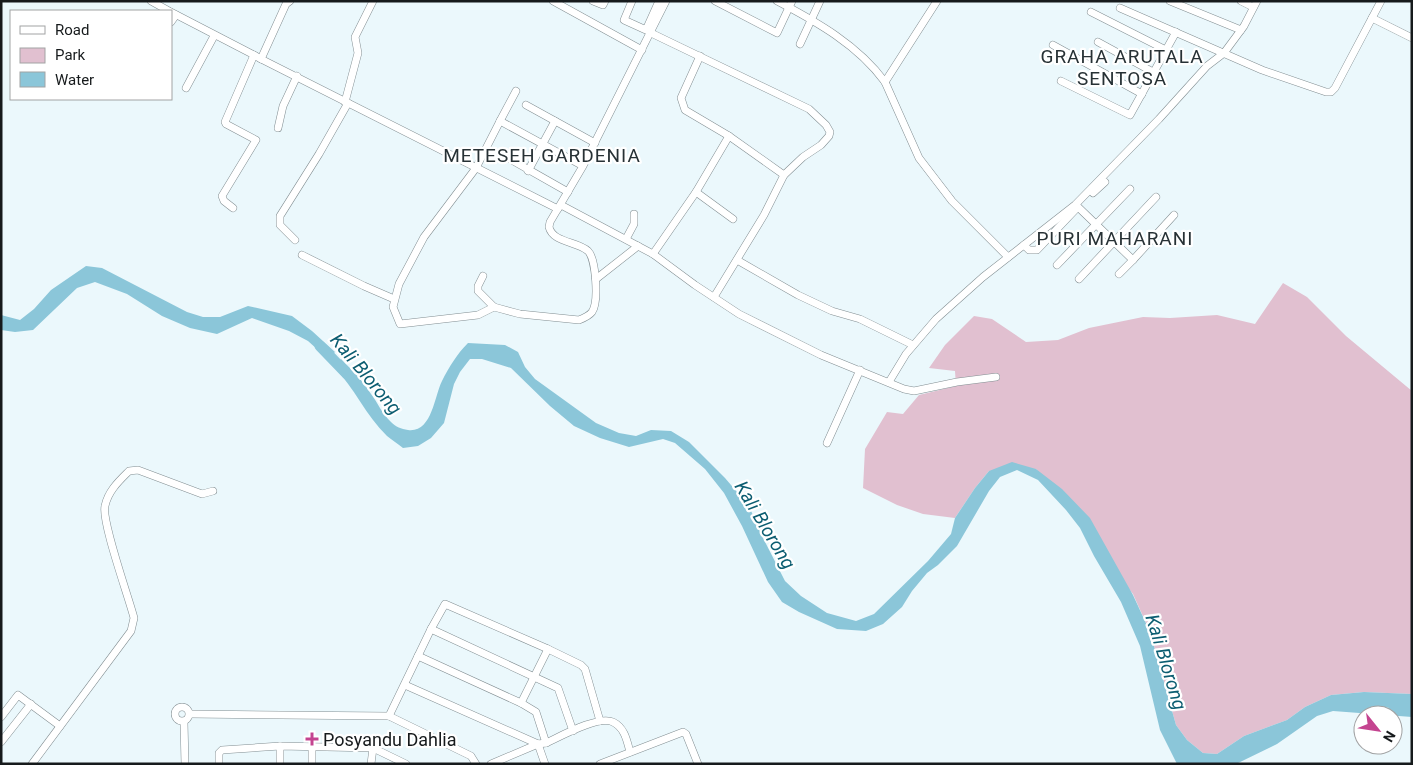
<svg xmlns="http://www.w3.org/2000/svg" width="1413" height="765" viewBox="0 0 1413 765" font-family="Roboto,sans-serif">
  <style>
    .green { fill: #e1c0d0 }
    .water { fill: #8bc6d9 }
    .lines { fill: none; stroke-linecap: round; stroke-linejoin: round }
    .river { stroke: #8bc6d9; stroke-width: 11 }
    .minor-casing { stroke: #828e92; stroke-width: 8 }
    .minor { stroke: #fff; stroke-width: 7 }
    .poi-dot { fill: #c44490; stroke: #fff; stroke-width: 2 }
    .labels { text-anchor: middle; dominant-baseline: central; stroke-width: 4.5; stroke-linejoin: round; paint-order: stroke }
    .poi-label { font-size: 18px; fill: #161a1c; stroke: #fff; text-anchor: start }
    .neighbourhood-label { font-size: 19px; letter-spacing: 1px; fill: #273135; stroke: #fff }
    .water-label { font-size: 19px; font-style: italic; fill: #0c5d71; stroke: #fff }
  </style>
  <rect width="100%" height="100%" fill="#ebf8fc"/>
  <!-- green -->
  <polygon class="green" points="1283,283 1307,297 1346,336 1412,391 1412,694 1364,692 1331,695 1305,707 1287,720 1244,736 1217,754 1203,753 1187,740 1176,725 1150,632 1133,594 1036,469 989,471 975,488 955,518 923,514 897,505 863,488 865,449 887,412 903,414 919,395 956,386 955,371 929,368 945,345 974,316 992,319 1026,342 1058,340 1089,328 1143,317 1170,318 1217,315 1255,324"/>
  <!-- water -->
  <g class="water">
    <polygon points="86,266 102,268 187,312 203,317 220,317 248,306 292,316 312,331 335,352 328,359 308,341 289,331 252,318 217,334 190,328 162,316 127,294 95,282 77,288 33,330 15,332 1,330 1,315 20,320 34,309 51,290"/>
    <path d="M468 343 505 345 518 352 525 367 535 379 596 423 619 433 636 436 651 430 671 431 689 442 725 478 749 506 761 534 785 581 801 596 827 613 856 621 874 614 928 561 951 534 955 518 975 488 989 471 1012 462 1036 469 1062 489 1090 518 1133 595 1150 632 1176 725 1187 740 1203 753 1217 754 1244 736 1287 720 1305 707 1331 695 1364 692 1412 694V717L1333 711 1317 716 1277 744 1236 764H1177L1160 730 1140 646 1121 602 1094 556 1080 528 1066 510 1038 480 1017 470 1000 477 989 491 957 546 938 565 927 573 912 591 902 607 883 624 866 631 837 629 799 612 782 602 768 582 742 526 724 493 705 469 675 443 663 439 629 447 600 438 574 426 550 406 511 368 482 359H470L460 372 454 384 444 423 431 438 418 446 403 448C398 444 392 440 387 436 366 416 354 387 334 367L341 359C352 370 363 381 371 394 378 403 382 414 391 422 396 427 401 429 408 430 432 433 434 397 442 381 449 367 457 354 468 343Z"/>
  </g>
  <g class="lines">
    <!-- river -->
    <polyline class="river" points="320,346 347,374"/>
    <defs>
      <g id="minor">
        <polyline points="151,1 169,11"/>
        <polyline points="290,1 286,4 261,59 558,209"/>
        <polyline points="553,1 642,50"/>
        <polyline points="593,1 603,5 605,1"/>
        <polyline points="632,1 624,20 646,30 659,1"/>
        <polyline points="715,1 777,33 792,1"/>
        <path d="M777 1C817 22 858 45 885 82L919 158 952 201 1008 257"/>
        <polyline points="1170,1 1241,30"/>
        <polyline points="1241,1 1253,7"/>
        <polyline points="1120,8 1262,70 1326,92 1331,92 1335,88 1381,1"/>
        <polyline points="171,12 254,55"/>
        <polyline points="1091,12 1166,50"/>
        <polyline points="1372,18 1412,38"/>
        <polyline points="171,22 176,15"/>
        <polyline points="651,33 809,109 826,125 830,132 829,136 821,145 803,157 784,175 764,215 714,297"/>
        <polyline points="1098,42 1153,72"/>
        <polyline points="800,44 820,1"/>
        <polyline points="1053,45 1142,94"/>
        <polyline points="700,56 681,98 685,110 729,136 784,175"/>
        <polyline points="1061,81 1130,115 1176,32"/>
        <polyline points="885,82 937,1"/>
        <polyline points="186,88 214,36"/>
        <polyline points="345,102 358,53 355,37 373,1"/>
        <polyline points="526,105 595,143"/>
        <polyline points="500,121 516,91"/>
        <polyline points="278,128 283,106 297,76"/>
        <polyline points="501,154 568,192"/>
        <path d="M583 166 500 121 476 168 424 237 399 284 393 307 400 324 478 315 494 307 520 314 579 320C584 318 589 316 592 312 599 302 596 259 588 251 577 241 553 243 549 227L550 222 583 166 666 1"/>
        <polyline points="528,171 555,121"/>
        <polyline points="696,192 733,219"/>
        <polyline points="1093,193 1105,182"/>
        <polyline points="561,205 653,254 695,285 739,314 821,355 904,389 914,391 957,382 996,377"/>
        <polyline points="1078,207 1133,260 1119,274"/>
        <polyline points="233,208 224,201 222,196 256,140 226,124 225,122 254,55 261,59"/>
        <polyline points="626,239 634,224 634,214"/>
        <polyline points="295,240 280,225 280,216 319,154 348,103"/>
        <polyline points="1024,245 1029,250 1037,250 1076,209"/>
        <polyline points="653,254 696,192 729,136"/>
        <polyline points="302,255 364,286 394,299"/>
        <polyline points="737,260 798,295 832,311 860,319 913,345"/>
        <polyline points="1133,260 1174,215"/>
        <polyline points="1057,265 1130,189"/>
        <polyline points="483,276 478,286 478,291 494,307"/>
        <polyline points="596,279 638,246"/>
        <polyline points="1079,279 1156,197"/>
        <polyline points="889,382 906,354 936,319 983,277 1075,205 1159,119 1207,66 1224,53 1244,26 1257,1"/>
        <polyline points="827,443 860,370"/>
        <polyline points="431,629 558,688 573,731"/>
        <polyline points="418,656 521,703 536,712 546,743"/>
        <polyline points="405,685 538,744"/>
        <polyline points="521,703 548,649"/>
        <circle cx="182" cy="714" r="7"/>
        <polyline points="190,714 389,716 471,756 476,764"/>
        <polyline points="389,716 431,629 445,604 548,649 581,665 585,669 600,721"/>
        <polyline points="1,717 18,695 60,726"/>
        <polyline points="184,722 185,764"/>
        <polyline points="1,742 31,704"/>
        <polyline points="538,744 545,764"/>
        <polyline points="280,746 280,764"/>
        <polyline points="312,747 312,764"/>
        <path d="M32 764 131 631 134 618C129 598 101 521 105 506 108 491 119 481 129 471L138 470 202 494 213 491"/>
        <polyline points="219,764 219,753 222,750 280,746 373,748 406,764"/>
        <polyline points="371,764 373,748"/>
        <path d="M491 764 538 744 546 743C561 736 599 715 613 722 625 728 627 741 630 752"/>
        <polyline points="600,764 683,732 686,734 698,764"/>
      </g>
    </defs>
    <!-- minor casing -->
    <use href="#minor" class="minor-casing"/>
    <!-- minor -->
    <use href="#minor" class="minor"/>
  </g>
  <!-- markers -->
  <path class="poi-dot" d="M309.5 731.5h5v5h5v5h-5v5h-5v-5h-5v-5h5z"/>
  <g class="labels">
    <!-- poi labels -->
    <g class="poi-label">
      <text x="323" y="739">Posyandu Dahlia</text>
    </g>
    <!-- neighbourhood labels -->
    <g class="neighbourhood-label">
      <text x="1122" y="56">GRAHA ARUTALA<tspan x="1122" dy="22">SENTOSA</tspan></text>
      <text x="542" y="155">METESEH GARDENIA</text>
      <text x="1115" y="238">PURI MAHARANI</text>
    </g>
    <!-- water labels -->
    <g class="water-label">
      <text transform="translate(366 374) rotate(50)">Kali Blorong</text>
      <text transform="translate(765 525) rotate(59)">Kali Blorong</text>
      <text transform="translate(1166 662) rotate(73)">Kali Blorong</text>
    </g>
  </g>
  <!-- border -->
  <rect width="1413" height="765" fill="none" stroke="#161a1c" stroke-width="5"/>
  <!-- legend -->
  <rect x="10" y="10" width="162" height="90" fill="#ffffff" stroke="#a2a3a4"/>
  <rect x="20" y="26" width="25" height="8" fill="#ffffff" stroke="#a2a3a4"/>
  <text x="55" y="35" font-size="15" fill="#161a1c">Road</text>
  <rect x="20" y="48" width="25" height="15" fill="#e1c0d0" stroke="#a2a3a4"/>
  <text x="55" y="60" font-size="15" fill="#161a1c">Park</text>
  <rect x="20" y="72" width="25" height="15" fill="#8bc6d9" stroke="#a2a3a4"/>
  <text x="55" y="85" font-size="15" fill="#161a1c">Water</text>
  <!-- north arrow -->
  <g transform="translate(1378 730) rotate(120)"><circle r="24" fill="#ffffff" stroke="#a2a3a4"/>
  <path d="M0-4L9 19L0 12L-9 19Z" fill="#c44490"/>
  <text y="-8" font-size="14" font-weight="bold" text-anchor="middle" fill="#161a1c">N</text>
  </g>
</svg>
